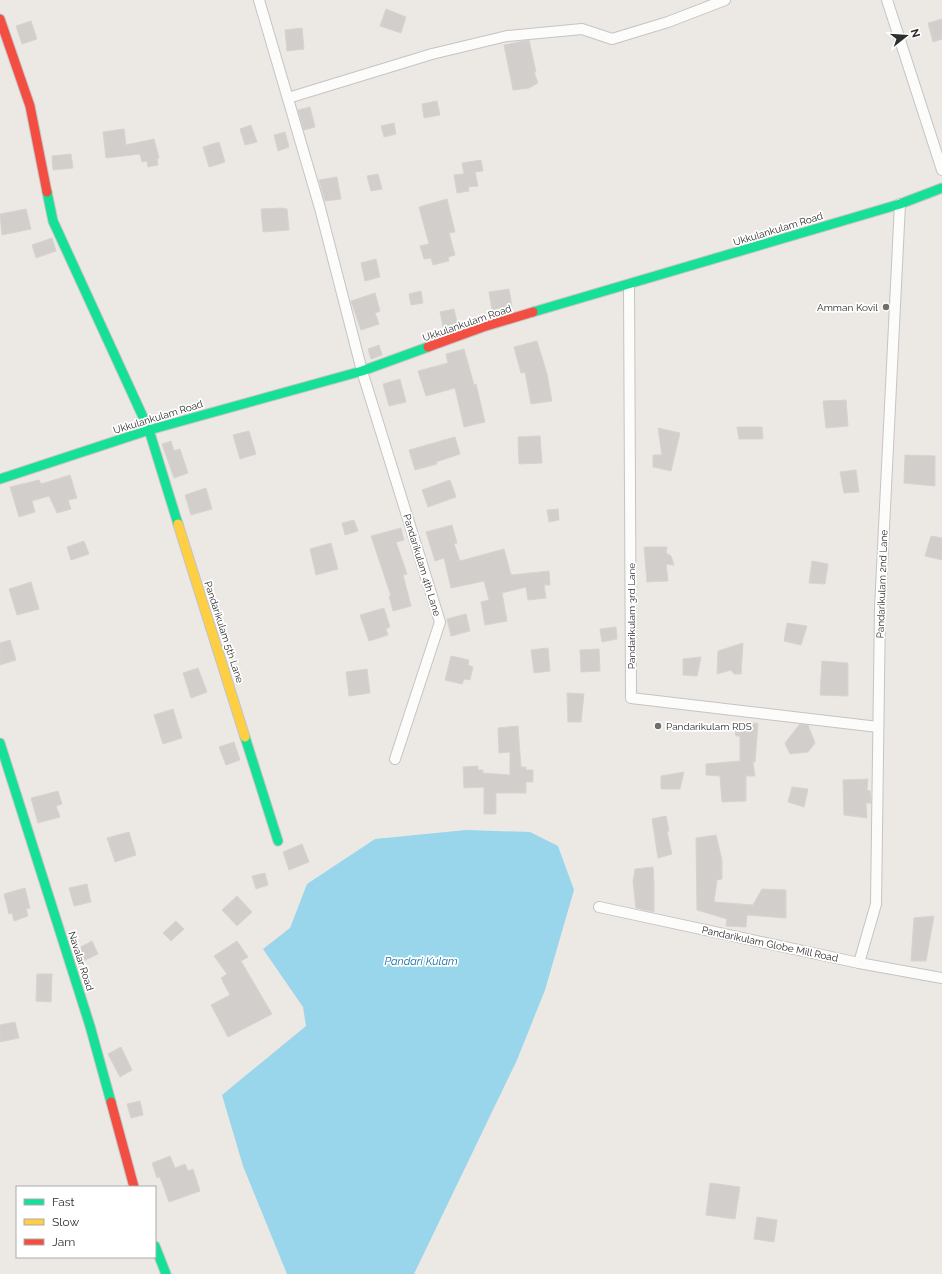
<svg xmlns="http://www.w3.org/2000/svg" width="942" height="1274" viewBox="0 0 942 1274" font-family="Raleway,sans-serif">
  <style>
    .water { fill: #99d6ec }
    .building { fill: #d1cecb; stroke: #d7d4d0 }
    .lines { fill: none; stroke-linecap: round; stroke-linejoin: round }
    .street-casing { stroke: #c5c4c5; stroke-width: 12 }
    .fast-casing { stroke: #c5c4c5; stroke-width: 11 }
    .slow-casing { stroke: #c5c4c5; stroke-width: 11 }
    .jam-casing { stroke: #c5c4c5; stroke-width: 11 }
    .street { stroke: #fcfcfb; stroke-width: 10 }
    .fast { stroke: #16e098; stroke-width: 9 }
    .slow { stroke: #ffcf43; stroke-width: 9 }
    .jam { stroke: #f24e42; stroke-width: 9 }
    .poi-dot { fill: #706f6e; stroke: #fff; stroke-width: 1.5 }
    .labels { text-anchor: middle; dominant-baseline: central; stroke-width: 3.5; stroke-linejoin: round; paint-order: stroke }
    .street-label { font-size: 10px; fill: #2e2e2e; stroke: #fff }
    .poi-label { font-size: 10px; fill: #2e2e2e; stroke: #fff; text-anchor: end }
    .water-label { font-size: 11px; font-style: italic; fill: #0d6fa3; stroke: #fff }
  </style>
  <rect width="100%" height="100%" fill="#ece8e4"/>
  <!-- water -->
  <polygon class="water" points="466,830 530,832 558,846 574,890 545,990 517,1060 414,1274 287,1274 243,1166 222,1095 306,1026 303,1007 263,949 290,928 307,884 375,839"/>
  <!-- building -->
  <g class="building">
    <polygon points="386,9 406,17 401,33 380,26"/>
    <polygon points="942,19 942,39 933,42 928,23"/>
    <polygon points="31,21 37,39 22,44 16,26"/>
    <polygon points="302,28 304,49 287,51 285,30"/>
    <polygon points="529,40 536,72 534,72 538,83 529,88 513,90 504,45"/>
    <polygon points="437,101 440,115 424,118 422,104"/>
    <polygon points="310,107 315,127 304,130 298,110"/>
    <polygon points="394,123 396,134 384,137 381,126"/>
    <polygon points="251,125 257,142 245,145 240,129"/>
    <polygon points="124,129 126,145 154,139 159,158 157,159 158,165 148,167 147,161 142,162 140,154 106,158 103,132"/>
    <polygon points="285,132 289,147 278,151 274,135"/>
    <polygon points="219,142 225,162 209,167 203,147"/>
    <polygon points="71,154 73,168 53,170 52,156"/>
    <polygon points="481,160 483,171 475,172 478,186 468,187 469,191 457,193 454,175 464,174 462,163"/>
    <polygon points="378,174 382,189 371,191 367,176"/>
    <polygon points="337,177 341,199 325,201 319,180"/>
    <polygon points="447,199 455,232 449,233 455,255 448,257 449,261 433,265 431,258 424,259 420,246 429,244 419,207"/>
    <polygon points="281,208 287,209 289,230 263,232 261,209"/>
    <polygon points="26,209 31,229 2,235 0,214"/>
    <polygon points="52,238 56,251 36,258 32,245"/>
    <polygon points="376,259 380,277 365,281 361,263"/>
    <polygon points="509,289 512,307 492,310 489,292"/>
    <polygon points="421,291 423,303 411,305 409,294"/>
    <polygon points="375,293 380,311 375,313 379,324 361,330 351,301"/>
    <polygon points="454,309 458,327 444,331 440,312"/>
    <polygon points="537,341 547,374 552,401 531,404 525,372 521,373 514,347"/>
    <polygon points="379,345 382,355 371,359 368,349"/>
    <polygon points="464,349 474,385 476,384 485,422 464,427 455,388 426,396 418,371 448,363 446,354"/>
    <polygon points="400,379 406,402 389,406 383,384"/>
    <polygon points="846,400 848,426 826,428 823,401"/>
    <polygon points="737,427 762,427 763,439 739,439"/>
    <polygon points="658,428 680,433 671,471 653,467 653,455 662,455"/>
    <polygon points="249,431 256,454 240,459 233,435"/>
    <polygon points="540,436 542,463 519,464 518,437"/>
    <polygon points="455,437 460,454 436,462 437,464 415,470 409,450"/>
    <polygon points="171,441 174,451 180,449 188,473 174,478 162,444"/>
    <polygon points="905,455 935,456 935,486 904,483"/>
    <polygon points="856,470 859,492 844,493 840,472"/>
    <polygon points="70,475 77,498 68,500 71,509 57,513 49,496 32,501 35,512 19,517 10,487 39,480 41,484"/>
    <polygon points="450,480 456,497 428,507 422,490"/>
    <polygon points="206,488 212,509 191,515 185,495"/>
    <polygon points="558,509 559,520 549,522 547,510"/>
    <polygon points="354,520 358,531 345,535 342,523"/>
    <polygon points="452,525 457,543 454,544 460,561 504,549 511,575 549,571 550,585 544,585 546,598 528,600 526,587 502,593 507,621 485,625 481,602 489,600 484,581 451,588 444,558 435,561 426,532"/>
    <polygon points="401,528 404,540 396,542 407,574 403,575 411,606 393,611 389,596 391,596 371,536"/>
    <polygon points="931,536 942,538 942,560 925,556"/>
    <polygon points="84,541 89,554 71,560 67,547"/>
    <polygon points="331,543 338,569 316,575 310,549"/>
    <polygon points="644,547 667,547 666,553 671,556 674,565 666,564 668,581 647,582"/>
    <polygon points="812,561 828,564 825,584 809,583"/>
    <polygon points="31,582 39,609 17,615 9,589"/>
    <polygon points="384,608 390,627 386,629 388,635 369,641 360,615"/>
    <polygon points="466,614 470,631 451,636 447,619"/>
    <polygon points="787,623 807,626 801,645 784,641"/>
    <polygon points="616,627 617,639 602,642 600,629"/>
    <polygon points="10,640 16,660 0,665 0,643"/>
    <polygon points="743,643 741,674 734,674 731,670 717,674 718,651"/>
    <polygon points="548,648 550,671 534,673 531,650"/>
    <polygon points="599,649 600,671 581,672 580,650"/>
    <polygon points="451,656 469,660 468,665 473,667 470,680 464,679 462,684 445,680"/>
    <polygon points="701,657 697,676 683,675 683,659"/>
    <polygon points="822,661 848,663 848,696 820,695"/>
    <polygon points="198,668 207,692 191,698 183,673"/>
    <polygon points="367,669 370,693 349,696 346,672"/>
    <polygon points="567,693 584,694 581,722 568,722"/>
    <polygon points="173,709 182,738 163,744 154,715"/>
    <polygon points="758,723 755,762 753,762 755,776 746,776 746,801 722,802 720,776 706,775 706,764 740,761 740,736 736,736 734,724"/>
    <polygon points="800,724 808,725 815,743 808,752 790,754 785,743"/>
    <polygon points="518,726 521,767 526,767 526,770 533,770 533,782 526,782 526,793 496,793 496,814 484,814 484,787 464,788 463,767 478,766 478,770 483,770 483,773 510,775 510,752 499,753 498,728"/>
    <polygon points="234,742 240,760 226,765 219,747"/>
    <polygon points="684,772 680,789 661,789 661,776"/>
    <polygon points="868,779 867,790 870,791 871,803 866,803 867,818 844,815 843,780"/>
    <polygon points="792,787 808,789 804,807 788,802"/>
    <polygon points="58,791 62,804 56,806 60,817 38,823 31,798"/>
    <polygon points="666,816 669,831 667,832 672,854 658,858 652,819"/>
    <polygon points="129,832 136,855 115,862 107,838"/>
    <polygon points="716,835 722,860 722,879 717,880 714,902 753,905 762,889 786,890 786,918 747,915 746,927 726,926 727,919 697,910 696,838"/>
    <polygon points="302,844 309,862 289,870 283,852"/>
    <polygon points="653,867 654,883 654,912 636,908 633,882 635,869"/>
    <polygon points="265,873 268,885 256,889 252,876"/>
    <polygon points="87,884 91,902 74,906 69,888"/>
    <polygon points="25,888 30,908 26,909 28,916 14,921 12,913 9,914 4,894"/>
    <polygon points="237,896 252,912 237,926 222,910"/>
    <polygon points="934,916 926,961 911,961 914,918"/>
    <polygon points="176,921 184,929 171,941 163,933"/>
    <polygon points="92,941 98,954 79,963 75,950"/>
    <polygon points="237,941 248,957 241,961 272,1014 228,1037 211,1005 230,995 221,978 227,974 214,956"/>
    <polygon points="37,974 52,974 51,1002 36,1001"/>
    <polygon points="15,1022 19,1038 0,1042 0,1025"/>
    <polygon points="121,1047 132,1070 120,1077 108,1054"/>
    <polygon points="140,1101 143,1115 131,1118 127,1104"/>
    <polygon points="170,1156 175,1168 185,1164 188,1171 193,1169 200,1191 169,1202 160,1177 157,1178 152,1163"/>
    <polygon points="710,1183 740,1187 735,1219 706,1215"/>
    <polygon points="757,1217 777,1220 774,1242 754,1239"/>
  </g>
  <g class="lines">
    <defs>
      <g id="street">
        <polyline points="259,0 320,208 362,371 440,622 395,759"/>
        <polyline points="887,0 942,170"/>
        <polyline points="288,98 432,54 507,36 582,29 612,39 668,22 725,0"/>
        <polyline points="629,285 631,698 878,727"/>
        <polyline points="599,907 859,963 942,978"/>
        <polyline points="859,963 876,904 880,608 900,204"/>
      </g>
      <g id="fast">
        <polyline points="47,192 53,221 149,430 178,524"/>
        <polyline points="533,312 900,204 942,188"/>
        <polyline points="0,479 149,430 362,371 428,347"/>
        <polyline points="245,737 278,841"/>
        <polyline points="0,743 90,1026 111,1102"/>
        <polyline points="155,1246 166,1274"/>
      </g>
      <polyline id="slow" points="178,524 245,737"/>
      <g id="jam">
        <polyline points="0,19 30,106 47,192"/>
        <polyline points="428,347 483,327 533,312"/>
        <polyline points="111,1102 134,1187"/>
      </g>
    </defs>
    <!-- street casing -->
    <use href="#street" class="street-casing"/>
    <!-- fast casing -->
    <use href="#fast" class="fast-casing"/>
    <!-- slow casing -->
    <use href="#slow" class="slow-casing"/>
    <!-- jam casing -->
    <use href="#jam" class="jam-casing"/>
    <!-- street -->
    <use href="#street" class="street"/>
    <!-- fast -->
    <use href="#fast" class="fast"/>
    <!-- slow -->
    <use href="#slow" class="slow"/>
    <!-- jam -->
    <use href="#jam" class="jam"/>
  </g>
  <!-- markers -->
  <g class="poi-dot">
    <circle cx="886" cy="307" r="4"/>
    <circle cx="658" cy="726" r="4"/>
  </g>
  <g class="labels">
    <!-- street labels -->
    <g class="street-label">
      <text transform="translate(778 229) rotate(-17)">Ukkulankulam Road</text>
      <text transform="translate(467 323) rotate(-19)">Ukkulankulam Road</text>
      <text transform="translate(158 417) rotate(-17)">Ukkulankulam Road</text>
      <text transform="translate(422 565) rotate(73)">Pandarikulam 4th Lane</text>
      <text transform="translate(882 584) rotate(-88)">Pandarikulam 2nd Lane</text>
      <text transform="translate(631 616) rotate(-90)">Pandarikulam 3rd Lane</text>
      <text transform="translate(224 632) rotate(72)">Pandarikulam 5th Lane</text>
      <text transform="translate(770 944) rotate(12)">Pandarikulam Globe Mill Road</text>
      <text transform="translate(81 961) rotate(72)">Navalar Road</text>
    </g>
    <!-- poi labels -->
    <g class="poi-label">
      <text x="878" y="307">Amman Kovil</text>
      <text x="666" y="726" text-anchor="start">Pandarikulam RDS</text>
    </g>
    <!-- water labels -->
    <g class="water-label">
      <text x="421" y="961">Pandari Kulam</text>
    </g>
  </g>
  <!-- legend -->
  <rect x="16" y="1186" width="140" height="72" fill="#ffffff" stroke="#ababab"/>
  <rect x="24" y="1199" width="20" height="6" fill="#16e098" stroke="#ababab"/>
  <text x="52" y="1206" font-size="12" fill="#2e2e2e">Fast</text>
  <rect x="24" y="1219" width="20" height="6" fill="#ffcf43" stroke="#ababab"/>
  <text x="52" y="1226" font-size="12" fill="#2e2e2e">Slow</text>
  <rect x="24" y="1239" width="20" height="6" fill="#f24e42" stroke="#ababab"/>
  <text x="52" y="1246" font-size="12" fill="#2e2e2e">Jam</text>
  <!-- north arrow -->
  <g transform="translate(906 36) rotate(73)" stroke="#ffffff" stroke-width="3" paint-order="stroke">
  <path d="M0-3L7 15L0 10L-7 15Z" fill="#2e2e2e"/>
  <text y="-6" font-size="11" font-weight="bold" text-anchor="middle" fill="#2e2e2e">N</text>
  </g>
</svg>
